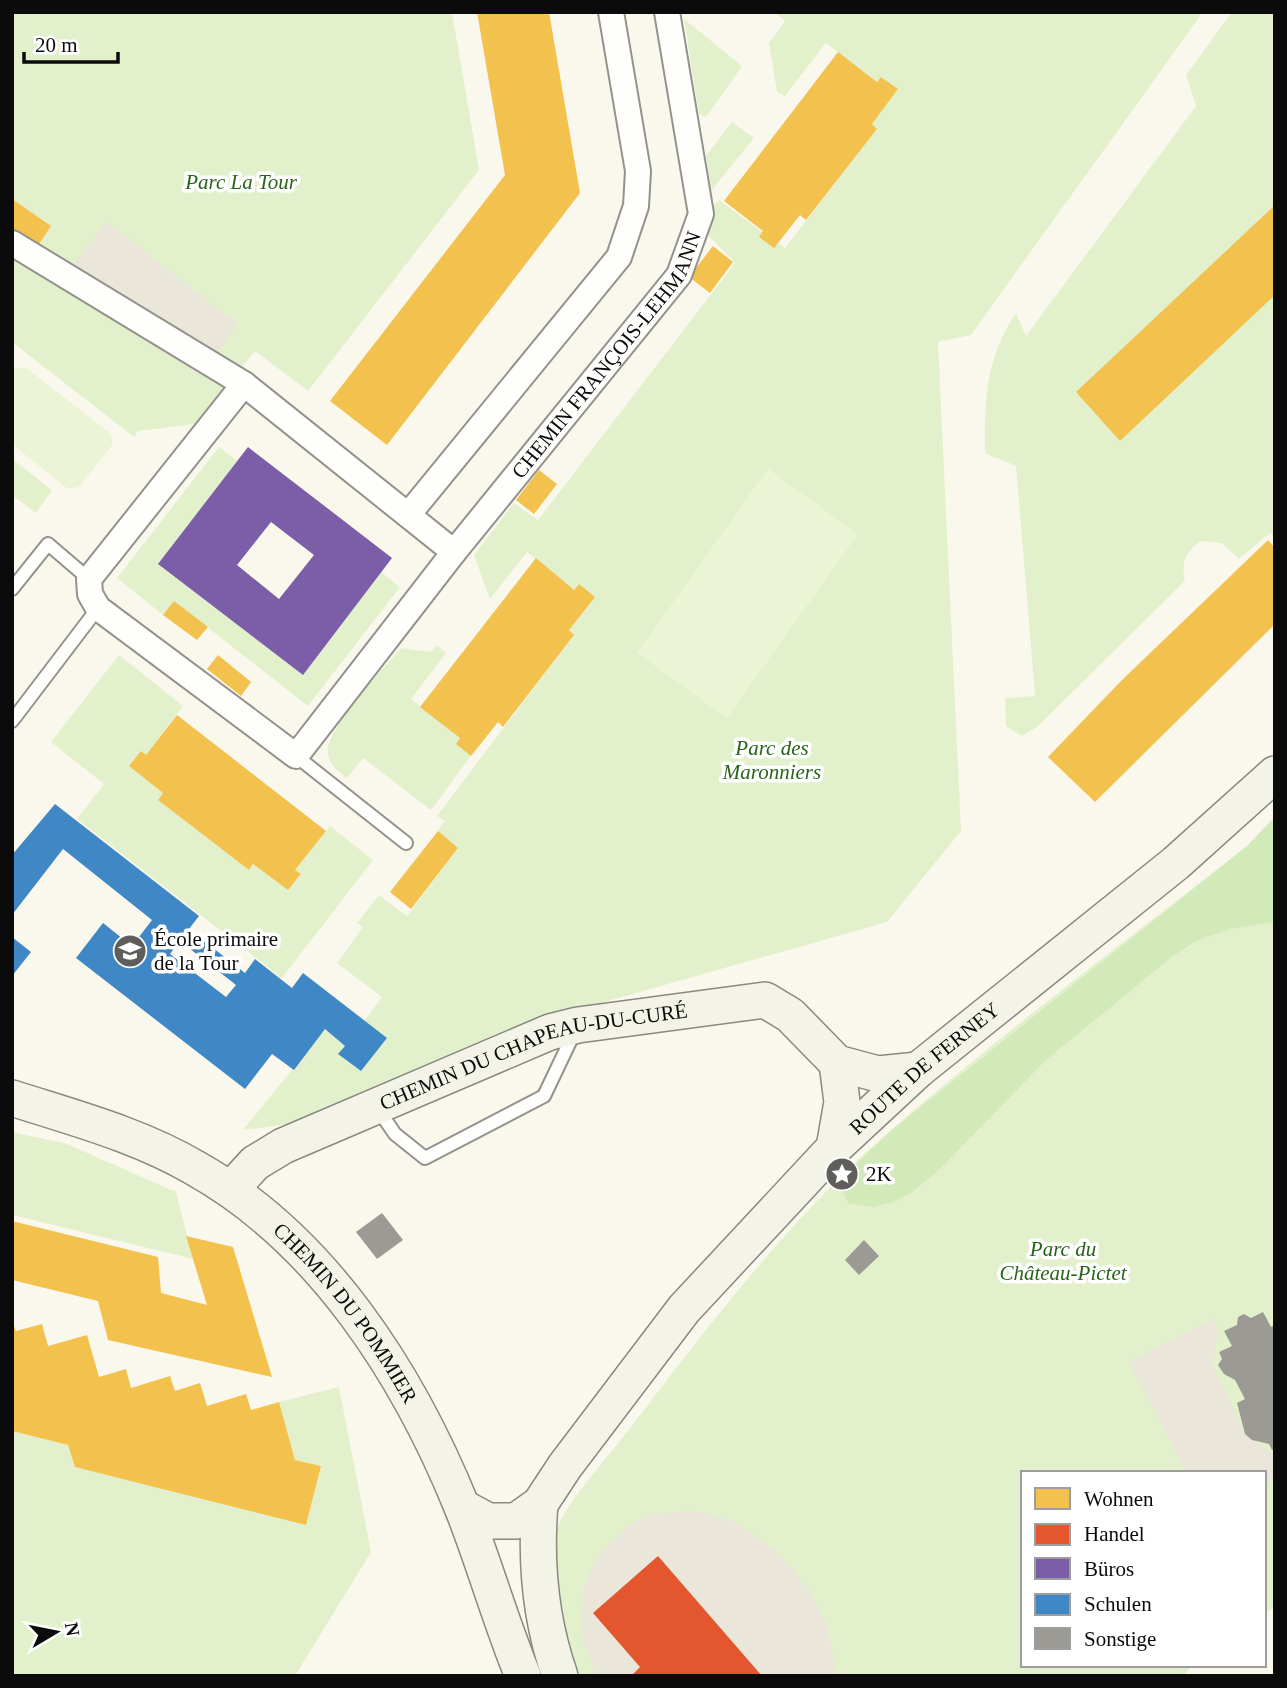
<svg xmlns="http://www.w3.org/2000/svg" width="1287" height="1688" viewBox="0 0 1287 1688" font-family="'Times New Roman',serif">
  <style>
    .green { fill: #e2f1cc }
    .forest { fill: #d2e9b9 }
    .pitch { fill: #ecf4d6 }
    .plaza { fill: #eae6d9 }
    .homes { fill: #f2c14e }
    .shops { fill: #e4572e }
    .offices { fill: #7b5ea7; fill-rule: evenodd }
    .schools { fill: #3f88c5; fill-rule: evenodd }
    .building { fill: #9c9a94 }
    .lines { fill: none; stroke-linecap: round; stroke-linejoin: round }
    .lane-casing { stroke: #93928d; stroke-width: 16 }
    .street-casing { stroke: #93928d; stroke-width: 28 }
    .secondary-casing { stroke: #898883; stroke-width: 38 }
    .lane { stroke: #fefefc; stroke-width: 12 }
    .street { stroke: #fefefc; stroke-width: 24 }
    .secondary { stroke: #f4f3e7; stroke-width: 35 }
    .labels { text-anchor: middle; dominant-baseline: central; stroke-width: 7; stroke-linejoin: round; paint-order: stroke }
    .park-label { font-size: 21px; font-style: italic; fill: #286519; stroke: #fff }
    .street-label { font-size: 21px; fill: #0b0b0b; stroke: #fff }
    .poi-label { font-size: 21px; fill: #0b0b0b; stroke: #fff; text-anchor: start }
  </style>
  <rect width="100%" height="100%" fill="#faf8ed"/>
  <!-- green -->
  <g class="green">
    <polygon points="12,12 452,12 479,170 308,391 255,351 194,424 138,431 134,437 12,342"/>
    <polygon points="774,12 1203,12 971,335 938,342 961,831 887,922 541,1020 299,1123 243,1130 325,1029 345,1046 339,1055 361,1071 386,1039 364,1021 382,997 337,963 363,927 357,923 379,895 407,916 458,848 438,831 445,821 437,816 574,635 569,630 579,584 574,590 527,552 490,599 474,555 514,503 538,520 735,263 708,235 711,208 719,200 785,248 877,129 872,124 898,89 882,77 877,82 826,43 785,96 777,92 769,43 785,21"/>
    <path d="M1232 12H1275V537L1270 533 1239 559 1222 543 1200 541C1185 554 1181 561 1185 581L1037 727 1022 736 1006 726 1005 698 1035 696 1016 466 985 453C984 402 986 356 1016 313L1026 336 1196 106 1186 75Z"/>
    <polygon points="684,19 742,66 706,117 699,114"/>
    <polygon points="732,122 754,138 711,191 706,156"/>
    <polygon points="219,447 237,461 159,565 303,674 381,572 400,587 308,706 174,601 163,615 117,578"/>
    <polygon points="12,459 52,490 36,513 12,495"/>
    <path d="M437 645 446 653 411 699 460 738 456 744 471 756 431 810 363 758 347 778C338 771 330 766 328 753 325 729 385 668 401 648L431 652Z"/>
    <polygon points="119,655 183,706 146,755 141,751 129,766 163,793 158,800 249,870 253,864 288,890 301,875 295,870 330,826 373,860 282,978 77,819 104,784 51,742"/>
    <path d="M1275 817V1606L1264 1615V1473H1023V1665H1192L1184 1676H581C562 1634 548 1584 554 1538 558 1511 613 1451 631 1427 711 1322 792 1216 892 1129 1006 1030 1128 939 1247 846Z"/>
    <polygon points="12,1132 67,1144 176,1192 193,1259 12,1215"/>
    <polygon points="339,1387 371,1552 295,1676 12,1676 12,1431 68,1445 75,1467 306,1524 321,1466 295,1460 279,1402"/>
  </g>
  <!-- forest -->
  <polygon class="forest" points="1275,817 1275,922 1234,928 1198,940 1173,956 1046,1060 941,1168 911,1193 893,1202 874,1207 848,1203 843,1192 842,1177 892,1130 1247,846"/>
  <!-- pitch -->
  <g class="pitch">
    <polygon points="25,367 111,434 113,444 79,487 68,489 12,444 12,369"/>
    <polygon points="768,469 858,534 727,718 637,653"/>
  </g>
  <!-- plaza -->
  <g class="plaza">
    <polygon points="106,221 239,325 200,375 57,286"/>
    <polygon points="1213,1319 1218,1328 1213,1365 1245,1434 1275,1456 1275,1478 1268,1483 1264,1483 1264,1473 1186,1473 1128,1362"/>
    <polygon points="686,1511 708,1513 735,1522 775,1550 792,1568 815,1600 829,1631 836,1676 596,1676 583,1640 581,1619 585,1583 592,1567 602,1550 630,1524 652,1514"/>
  </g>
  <!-- homes -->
  <g class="homes">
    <polygon points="477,12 549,12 580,193 387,445 330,401 505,175"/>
    <polygon points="838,52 877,82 881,77 898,89 872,124 877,129 806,220 800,215 774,248 759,237 763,231 724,201"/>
    <polygon points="12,199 51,226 37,247 12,231"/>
    <polygon points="1275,205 1275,295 1120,441 1076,392"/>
    <polygon points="713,246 733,262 710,293 689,277"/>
    <polygon points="539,470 557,484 534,514 516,500"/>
    <polygon points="1268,540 1275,548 1275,624 1095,802 1048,757 1122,680"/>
    <polygon points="536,558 574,590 579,584 595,597 569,630 574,635 503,727 498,722 471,756 456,744 460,738 420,707"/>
    <polygon points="174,601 208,627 197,640 163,615"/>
    <polygon points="218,655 251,682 241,696 207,669"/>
    <polygon points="177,715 326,831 295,870 301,874 288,890 253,864 249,870 158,800 163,793 129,766 141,751 146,755"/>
    <polygon points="438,831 458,848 411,909 390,892"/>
    <polygon points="12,1221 158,1257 161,1293 207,1305 186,1236 233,1247 272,1377 108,1340 98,1301 12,1280"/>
    <polygon points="12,1321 16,1331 42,1324 48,1346 87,1335 99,1377 126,1369 131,1388 170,1376 175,1391 200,1383 207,1406 246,1394 251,1410 279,1402 295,1460 321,1466 306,1525 75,1467 68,1445 12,1431"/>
  </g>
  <!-- shops -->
  <polygon class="shops" points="658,1556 762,1676 631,1676 640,1667 593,1613"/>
  <!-- offices -->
  <path class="offices" d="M248 447 392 558 303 675 158 564ZM271 522 314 555 279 599 237 565Z"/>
  <!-- schools -->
  <g class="schools">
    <path d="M55 804 199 916 189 929 245 973 255 959 292 988 303 973 387 1038 361 1071 338 1054 345 1046 325 1029 294 1070 272 1054 245 1089 76 958 103 923 132 946 152 920 63 849 12 915V855ZM180 941 236 985 226 997 170 954Z"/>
    <polygon points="12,937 31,952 12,976"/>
  </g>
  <!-- building -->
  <g class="building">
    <polygon points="382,1213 403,1240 377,1259 356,1232"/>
    <polygon points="864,1240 879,1256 859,1275 845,1260"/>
    <polygon points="1263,1312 1271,1327 1275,1325 1275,1449 1272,1450 1269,1444 1252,1440 1245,1434 1237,1403 1245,1399 1235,1380 1224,1374 1218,1365 1222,1359 1219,1352 1232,1346 1224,1331 1237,1325 1238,1317 1244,1314 1251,1318"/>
  </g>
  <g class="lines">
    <defs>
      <g id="lane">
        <polyline points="12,589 48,544 89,579"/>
        <polyline points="12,721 98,608"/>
        <polyline points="296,756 406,843"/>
        <polyline points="377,1108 395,1134 425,1158 544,1096 575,1031"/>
      </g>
      <g id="street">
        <polyline points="12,243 244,384 454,552"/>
        <path id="s1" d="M244 384 89 579 90 594 98 608 296 756 454 552 679 275 701 214 667 12"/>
        <polyline points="408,515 619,257 636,206 638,171 611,12"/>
      </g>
      <g id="secondary">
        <path id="s2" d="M12 1098C74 1118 139 1135 195 1168 322 1239 408 1374 462 1507 484 1562 500 1620 523 1676"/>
        <polyline points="834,1148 842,1102 837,1063"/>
        <path id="s3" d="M231 1189 255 1163 283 1146 550 1032 578 1025 765 1000 790 1015 837 1063 878 1074 918 1070"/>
        <path d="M540 1504C535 1564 540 1619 560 1676"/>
        <path id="s4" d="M462 1507 488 1521H516L540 1504 565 1466 684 1309 834 1148 918 1070 1176 863 1275 774"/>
      </g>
    </defs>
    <!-- lane casing -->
    <use href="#lane" class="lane-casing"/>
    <!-- street casing -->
    <use href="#street" class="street-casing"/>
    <!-- secondary casing -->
    <use href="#secondary" class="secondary-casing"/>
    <!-- lane -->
    <use href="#lane" class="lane"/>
    <!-- street -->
    <use href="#street" class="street"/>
    <!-- secondary -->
    <use href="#secondary" class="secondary"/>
  </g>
  <!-- icons -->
  <defs>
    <symbol id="school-disc" viewBox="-11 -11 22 22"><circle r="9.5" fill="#5f5e5a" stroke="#fff"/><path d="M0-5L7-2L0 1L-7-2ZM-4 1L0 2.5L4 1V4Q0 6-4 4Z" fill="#fff"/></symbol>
    <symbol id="sight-disc" viewBox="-11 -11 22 22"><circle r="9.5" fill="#5f5e5a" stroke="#fff"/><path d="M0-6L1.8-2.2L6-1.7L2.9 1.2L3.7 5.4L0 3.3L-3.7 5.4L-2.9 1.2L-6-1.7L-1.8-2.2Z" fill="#fff"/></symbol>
  </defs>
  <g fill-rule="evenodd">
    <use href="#school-disc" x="111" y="932" width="38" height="38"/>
    <use href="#sight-disc" x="823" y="1155" width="38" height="38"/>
  </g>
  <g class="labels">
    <!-- park labels -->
    <g class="park-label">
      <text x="241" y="182">Parc La Tour</text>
      <text x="772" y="748">Parc des<tspan x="772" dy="24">Maronniers</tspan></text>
      <text x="1063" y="1249">Parc du<tspan x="1063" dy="24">Château-Pictet</tspan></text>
    </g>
    <!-- street labels -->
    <g class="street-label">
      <text stroke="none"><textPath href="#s1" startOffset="1036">CHEMIN FRANÇOIS-LEHMANN</textPath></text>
      <text stroke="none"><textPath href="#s3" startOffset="336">CHEMIN DU CHAPEAU-DU-CURÉ</textPath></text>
      <text stroke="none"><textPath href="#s4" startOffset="670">ROUTE DE FERNEY</textPath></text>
      <text stroke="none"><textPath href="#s2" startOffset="408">CHEMIN DU POMMIER</textPath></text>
    </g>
    <!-- poi labels -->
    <g class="poi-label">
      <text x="154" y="939">École primaire<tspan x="154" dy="24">de la Tour</tspan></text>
      <text x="866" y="1174">2K</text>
    </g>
  </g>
  <!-- border -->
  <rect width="1287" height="1688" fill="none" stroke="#0b0b0b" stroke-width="28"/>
  <!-- legend -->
  <rect x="1021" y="1471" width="245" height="196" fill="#ffffff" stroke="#9d9d9d" stroke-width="2"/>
  <rect x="1035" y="1488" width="35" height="21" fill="#f2c14e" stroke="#9d9d9d" stroke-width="2"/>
  <text x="1084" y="1506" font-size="21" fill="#0b0b0b">Wohnen</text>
  <rect x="1035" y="1524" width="35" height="21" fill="#e4572e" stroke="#9d9d9d" stroke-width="2"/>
  <text x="1084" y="1541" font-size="21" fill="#0b0b0b">Handel</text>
  <rect x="1035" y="1558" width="35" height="21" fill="#7b5ea7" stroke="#9d9d9d" stroke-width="2"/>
  <text x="1084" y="1576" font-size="21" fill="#0b0b0b">Büros</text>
  <rect x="1035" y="1594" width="35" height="21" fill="#3f88c5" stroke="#9d9d9d" stroke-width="2"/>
  <text x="1084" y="1611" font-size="21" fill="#0b0b0b">Schulen</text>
  <rect x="1035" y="1628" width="35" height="21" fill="#9c9a94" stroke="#9d9d9d" stroke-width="2"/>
  <text x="1084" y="1646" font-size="21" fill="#0b0b0b">Sonstige</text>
  <!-- north arrow -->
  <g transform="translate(56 1632) rotate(80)" stroke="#ffffff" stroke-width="5" paint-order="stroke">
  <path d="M0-5L12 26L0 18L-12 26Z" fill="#0b0b0b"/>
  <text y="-10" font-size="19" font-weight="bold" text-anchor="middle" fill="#0b0b0b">N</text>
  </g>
  <!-- scale -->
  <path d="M24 52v10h94v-10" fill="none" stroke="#0b0b0b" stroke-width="3.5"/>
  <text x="35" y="52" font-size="21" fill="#0b0b0b" stroke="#ffffff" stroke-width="5" paint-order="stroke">20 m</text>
</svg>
